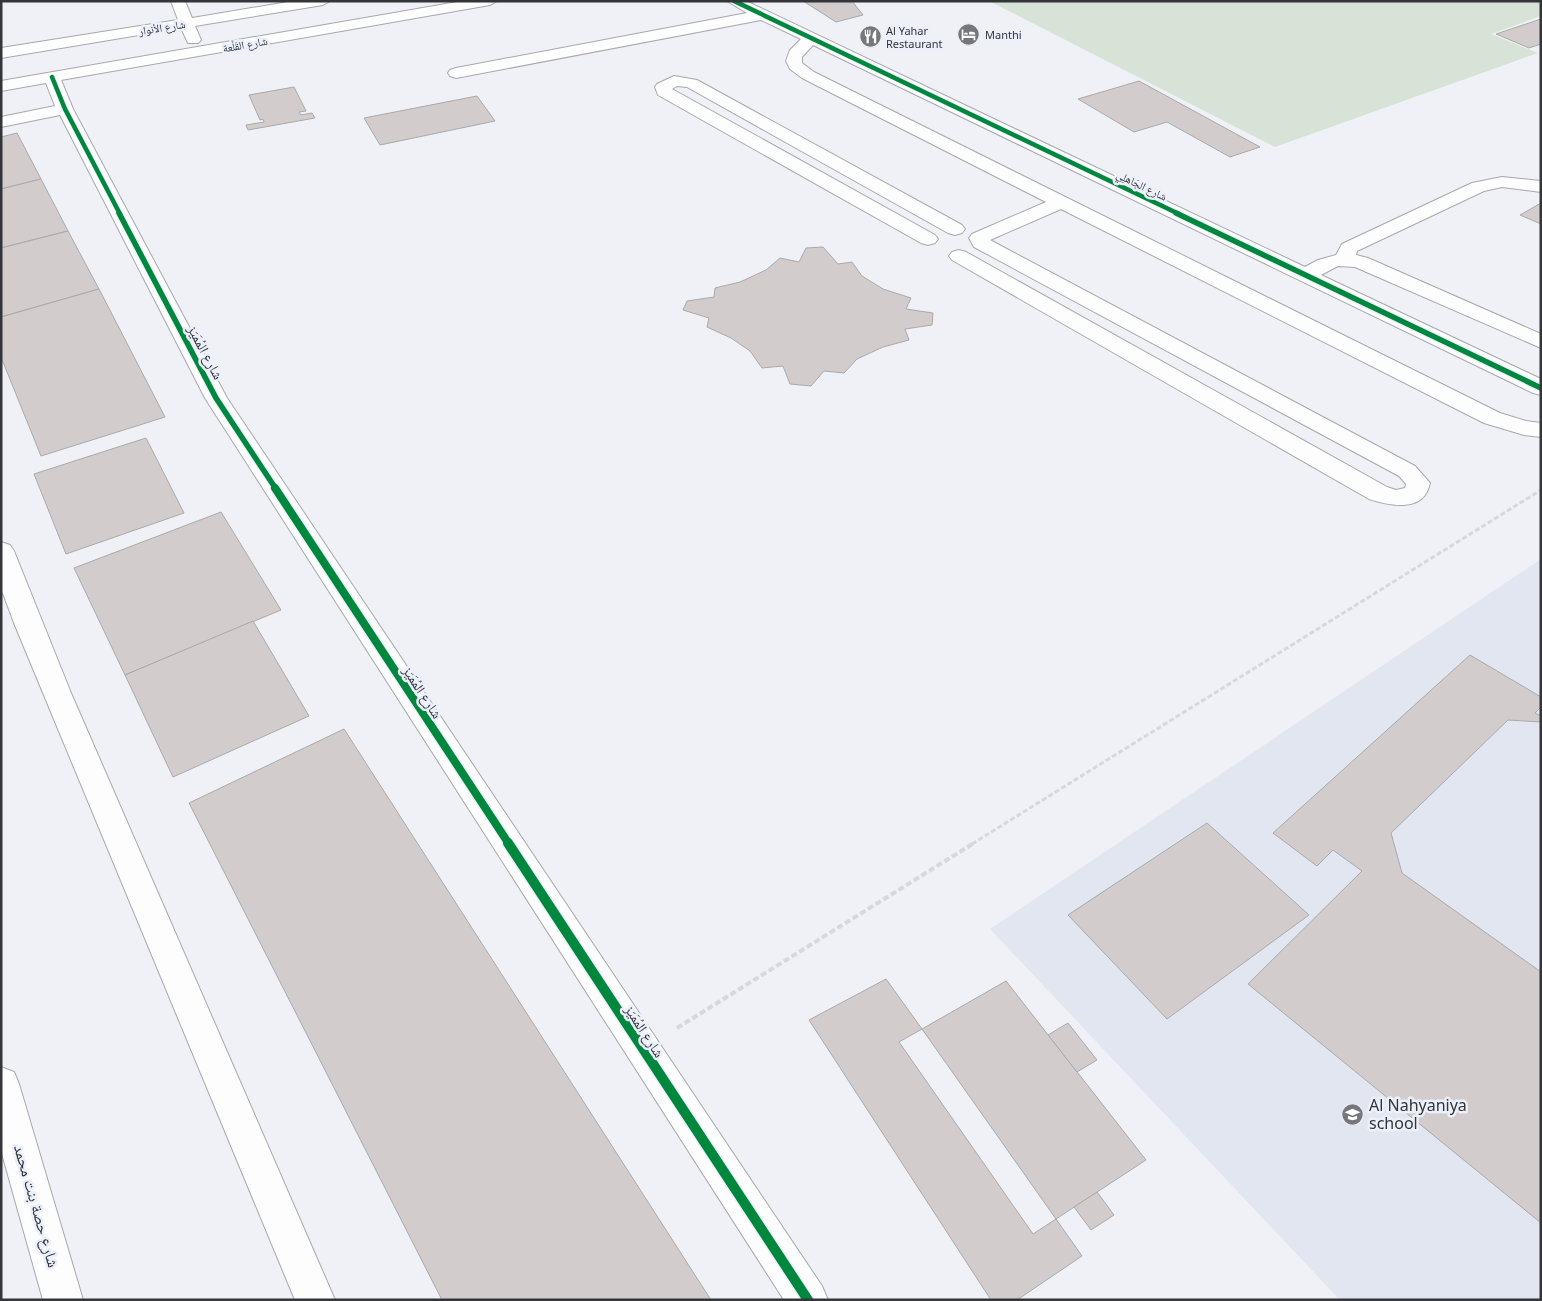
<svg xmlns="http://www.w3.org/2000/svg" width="1542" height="1301" viewBox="0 0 1542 1301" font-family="'Noto Sans','Noto Naskh Arabic',sans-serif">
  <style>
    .built { fill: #e2e6f1 }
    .green { fill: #d8e3d7 }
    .building { fill: #d2cdcc; stroke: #aaa9ab }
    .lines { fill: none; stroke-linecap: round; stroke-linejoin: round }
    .minor-casing { stroke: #a7a8ac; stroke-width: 2 }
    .major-casing { stroke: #a7a8ac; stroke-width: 2 }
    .path-far1 { stroke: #d7d8da; stroke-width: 3; stroke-dasharray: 5 2.5; stroke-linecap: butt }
    .path { stroke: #d7d8da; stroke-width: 4; stroke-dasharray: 6 3; stroke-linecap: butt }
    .minor { fill: #fdfdfe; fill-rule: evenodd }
    .major { fill: #fdfdfe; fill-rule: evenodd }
    .cycleway-far3-casing { stroke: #ecf0fa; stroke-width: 6 }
    .cycleway-far2-casing { stroke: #ecf0fa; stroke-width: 8 }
    .cycleway-far1-casing { stroke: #ecf0fa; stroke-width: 11 }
    .cycleway-casing { stroke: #ecf0fa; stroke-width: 13 }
    .cycleway-far3 { stroke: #00873e; stroke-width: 4.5 }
    .cycleway-far2 { stroke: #00873e; stroke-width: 5.5 }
    .cycleway-far1 { stroke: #00873e; stroke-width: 8 }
    .cycleway { stroke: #00873e; stroke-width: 10 }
    .labels { text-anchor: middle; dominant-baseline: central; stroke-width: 5; stroke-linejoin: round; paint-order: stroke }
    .far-street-label { font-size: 11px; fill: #343539; stroke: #ecf0fa }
    .far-poi-label { font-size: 11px; fill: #343539; stroke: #ecf0fa; text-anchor: start }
    .street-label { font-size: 14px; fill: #343539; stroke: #ecf0fa }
    .near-poi-label { font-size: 16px; fill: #343539; stroke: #ecf0fa; text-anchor: start }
    .near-street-label { font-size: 16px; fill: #343539; stroke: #ecf0fa }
  </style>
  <rect width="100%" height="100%" fill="#f0f1f6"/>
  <!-- built -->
  <polygon class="built" points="1541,559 1541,1300 1340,1300 990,929"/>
  <!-- green -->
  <polygon class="green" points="989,1 1541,1 1541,16 1491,34 1538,53 1275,147"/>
  <!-- building -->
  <g class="building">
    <polygon points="803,1 852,1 863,15 836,22"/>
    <polygon points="1541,19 1541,44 1529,48 1496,34"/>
    <polygon points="1139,81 1260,147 1230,157 1167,122 1134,132 1078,99"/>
    <polygon points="294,87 306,111 299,112 301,115 312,113 315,118 248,130 246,125 264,122 263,119 260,120 249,95"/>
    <polygon points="477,96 495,121 380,145 364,118"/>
    <polygon points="17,133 41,179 1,189 1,137"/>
    <polygon points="41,179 68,231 1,248 1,189"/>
    <polygon points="1541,203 1541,224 1520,215"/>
    <polygon points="68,231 99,289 1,317 1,248"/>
    <polygon points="823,247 838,264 852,262 862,276 883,289 911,298 906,309 933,313 932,325 905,329 909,340 883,347 857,359 844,373 824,371 811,386 790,384 783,366 762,368 750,351 731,338 707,327 709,318 683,310 687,301 714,297 715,288 740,282 766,270 780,258 799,262 806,248"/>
    <polygon points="99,289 165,417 41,456 1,357 1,317"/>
    <polygon points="146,438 184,513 66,554 34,474"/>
    <polygon points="221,512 281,610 125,675 74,568"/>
    <polygon points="253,621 309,716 173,777 125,675"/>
    <polygon points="1470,655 1541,697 1541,707 1535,713 1541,716 1541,722 1508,720 1391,833 1402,873 1541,972 1541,1223 1248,984 1362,871 1333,850 1317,866 1273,833"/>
    <polygon points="344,729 711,1300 442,1300 189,803"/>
    <polygon points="1207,823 1309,915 1167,1019 1068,915"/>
    <polygon points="886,979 922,1029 899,1042 1033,1234 1056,1219 1082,1256 1017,1300 991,1300 809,1020"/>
    <polygon points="1006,981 1146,1160 1056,1219 922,1029"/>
    <polygon points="1068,1023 1097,1060 1077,1072 1048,1035"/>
    <polygon points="1097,1192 1114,1215 1091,1230 1074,1207"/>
  </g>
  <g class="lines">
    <defs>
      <g id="minor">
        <polygon points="171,1 185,1 192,18 294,1 330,1 323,5 195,26 201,40 198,43 188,43 181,28 1,58 1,48 178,20"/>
        <polygon points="463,1 497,1 490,5 61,80 73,109 227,398 822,1286 828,1300 784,1300 205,398 60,115 1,127 1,117 55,106 46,83 1,91 1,81"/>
        <path d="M727 1H746L1305 267 1318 260 1336 255 1342 244 1472 183 1502 177 1541 181V192L1502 187 1484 191 1357 251 1356 255 1368 258 1541 334V348L1355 267 1338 266 1321 275 1541 379V395L1533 393 813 45 802 57V63L814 72 1500 413 1526 421 1541 423V437L1524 435 1484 423 1061 209 990 240 1415 466 1430 483C1424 513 1391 506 1369 499L952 260 949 256 952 252 959 250 966 252 1387 487 1396 490 1405 488 1406 484 1399 476 974 247 969 238 972 234 1046 202 802 78 790 69 786 61 790 50 801 39 761 20 456 78 450 76 448 73 450 70 456 68 747 13Z"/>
        <polygon points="674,76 697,80 962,225 965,229 962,233 955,235 948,233 687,87 677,86 672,89 935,235 938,239 935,243 928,245 921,243 658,95 655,87 657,84"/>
        <polygon points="1,542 10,545 14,551 71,693 335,1300 295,1300 14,623 1,588"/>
      </g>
      <g id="major">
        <polygon points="12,574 21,577 25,583 21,589 1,593 1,575"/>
        <polygon points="1,1067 14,1072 19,1084 83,1300 43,1300 1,1150"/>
      </g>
    </defs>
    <!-- minor casing -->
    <use href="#minor" class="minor-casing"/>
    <!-- major casing -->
    <use href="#major" class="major-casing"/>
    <!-- path-far1 -->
    <polyline class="path-far1" points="972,844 1541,490"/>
    <!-- path -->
    <polyline class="path" points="677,1028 974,843"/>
    <!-- minor -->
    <use href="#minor" class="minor"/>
    <!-- major -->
    <use href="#major" class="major"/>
    <defs>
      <g id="cycleway-far3">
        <polyline points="734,1 1179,214"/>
        <polyline points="52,77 65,109 120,214"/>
      </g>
      <g id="cycleway-far2">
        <polyline points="119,213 216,398 276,489"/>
        <polyline points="1176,213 1541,388"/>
      </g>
      <polyline id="cycleway-far1" points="275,488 509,844"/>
      <polyline id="cycleway" points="508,843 808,1300"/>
    </defs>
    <!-- cycleway-far3 casing -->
    <use href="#cycleway-far3" class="cycleway-far3-casing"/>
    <!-- cycleway-far2 casing -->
    <use href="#cycleway-far2" class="cycleway-far2-casing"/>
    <!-- cycleway-far1 casing -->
    <use href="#cycleway-far1" class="cycleway-far1-casing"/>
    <!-- cycleway casing -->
    <use href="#cycleway" class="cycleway-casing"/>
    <!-- cycleway-far3 -->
    <use href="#cycleway-far3" class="cycleway-far3"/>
    <!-- cycleway-far2 -->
    <use href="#cycleway-far2" class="cycleway-far2"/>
    <!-- cycleway-far1 -->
    <use href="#cycleway-far1" class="cycleway-far1"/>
    <!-- cycleway -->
    <use href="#cycleway" class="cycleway"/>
  </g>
  <!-- icons -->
  <defs>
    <symbol id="hotel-disc" viewBox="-11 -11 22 22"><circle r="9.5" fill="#76777b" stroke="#ecf0fa"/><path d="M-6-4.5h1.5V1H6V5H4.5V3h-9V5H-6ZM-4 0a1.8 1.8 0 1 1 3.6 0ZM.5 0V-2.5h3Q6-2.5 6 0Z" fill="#fff"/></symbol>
    <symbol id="restaurant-disc" viewBox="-11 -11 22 22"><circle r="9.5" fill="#76777b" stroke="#ecf0fa"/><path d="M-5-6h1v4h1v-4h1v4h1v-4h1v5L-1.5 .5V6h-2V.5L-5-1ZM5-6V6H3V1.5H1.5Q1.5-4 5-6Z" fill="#fff"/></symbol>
    <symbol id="school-disc" viewBox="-11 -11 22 22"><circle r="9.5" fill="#76777b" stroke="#ecf0fa"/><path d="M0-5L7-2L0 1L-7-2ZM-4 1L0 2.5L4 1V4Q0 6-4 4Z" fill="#fff"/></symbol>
  </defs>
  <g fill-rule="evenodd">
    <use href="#hotel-disc" x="956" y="22" width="25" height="25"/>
    <use href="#restaurant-disc" x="858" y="24" width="25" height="25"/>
    <use href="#school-disc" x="1340" y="1102" width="25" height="25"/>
  </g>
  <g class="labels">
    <!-- far-street labels -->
    <g class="far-street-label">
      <text transform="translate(162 27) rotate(-9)">شارع الأنوار</text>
      <text transform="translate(245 44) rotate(-10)">شارع القَلْعة</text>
      <text transform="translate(1142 185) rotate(26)">شارع الجَاهلِي</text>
    </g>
    <!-- far-poi labels -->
    <g class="far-poi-label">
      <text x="886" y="30">Al Yahar<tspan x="886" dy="13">Restaurant</tspan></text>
      <text x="985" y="34">Manthi</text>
    </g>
    <!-- street labels -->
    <g class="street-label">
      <text transform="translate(206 352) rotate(62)">شارع المُمَيَز</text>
      <text transform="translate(423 692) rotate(57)">شارع المُمَيَز</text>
      <text transform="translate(645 1031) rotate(57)">شارع المُمَيَز</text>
    </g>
    <!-- near-poi labels -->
    <g class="near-poi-label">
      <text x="1369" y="1105">Al Nahyaniya<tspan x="1369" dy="18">school</tspan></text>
    </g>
    <!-- near-street labels -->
    <g class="near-street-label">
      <text transform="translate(37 1206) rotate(74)">شارع حصة بنت محمد</text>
    </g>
  </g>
  <!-- border -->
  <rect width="1542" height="1301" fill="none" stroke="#343539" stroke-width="5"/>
</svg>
